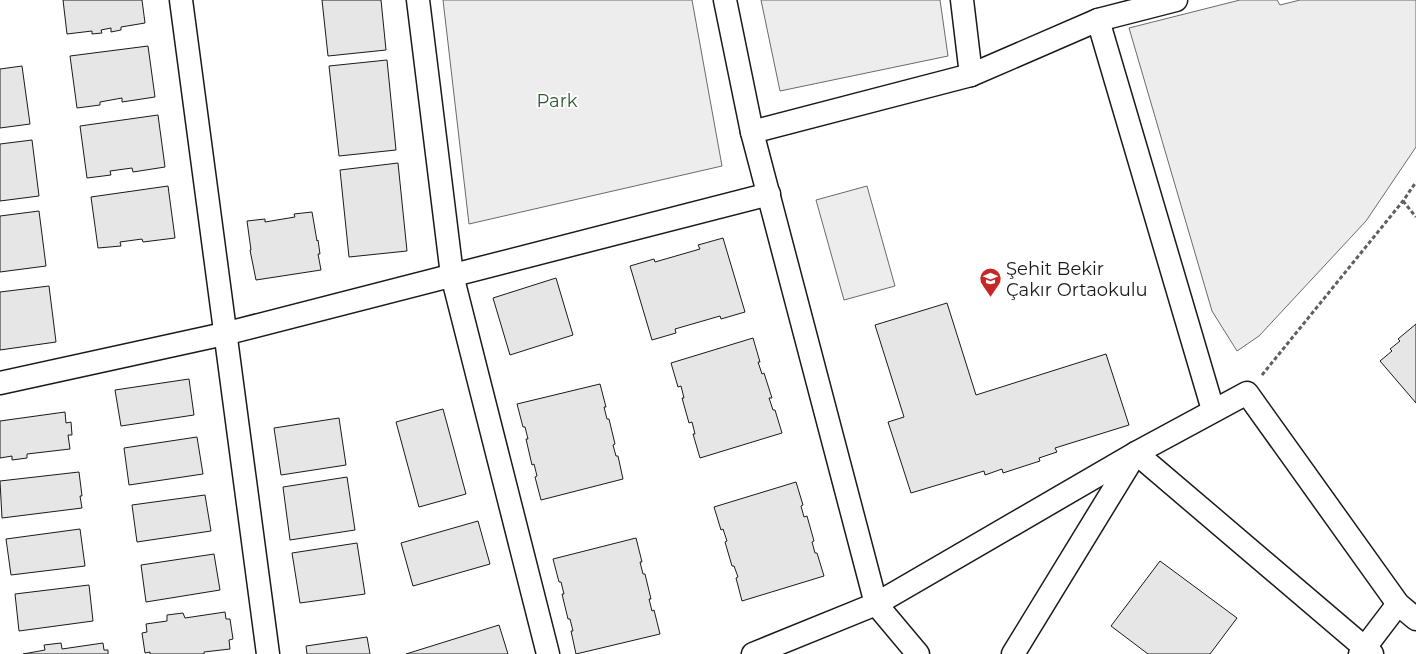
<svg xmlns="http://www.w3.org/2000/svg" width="1416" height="654" viewBox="0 0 1416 654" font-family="Montserrat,sans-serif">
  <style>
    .built { fill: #ededed; stroke: #6a6a6a }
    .building { fill: #e6e6e6; stroke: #1a1a1a }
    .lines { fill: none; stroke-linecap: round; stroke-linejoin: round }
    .street-casing { stroke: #1a1a1a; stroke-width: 25 }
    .path { stroke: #5f5f5f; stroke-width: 3; stroke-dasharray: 4 2.5; stroke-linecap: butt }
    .street { stroke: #fff; stroke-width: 22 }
    .labels { text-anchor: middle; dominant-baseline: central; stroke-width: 4; stroke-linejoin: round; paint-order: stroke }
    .park-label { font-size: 18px; fill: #2b5a34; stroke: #fff }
    .poi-label { font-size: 18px; fill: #1a1a1a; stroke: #fff; text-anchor: start }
  </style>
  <rect width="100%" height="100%" fill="#fff"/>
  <!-- built -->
  <g class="built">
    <polygon points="443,0 692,0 722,166 469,224"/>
    <polygon points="761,0 940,0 948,56 780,91"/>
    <polygon points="1240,0 1277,0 1280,5 1300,0 1416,0 1416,147 1366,221 1259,336 1237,351 1212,311 1129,28"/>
    <polygon points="867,186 895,286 844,300 816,200"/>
  </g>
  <!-- building -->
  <g class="building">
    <polygon points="63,0 142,0 145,23 121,27 121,30 111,32 111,28 101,30 102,33 92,34 92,31 67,34"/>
    <polygon points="322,0 381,0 386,50 328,56"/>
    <polygon points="148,46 155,97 122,102 122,98 100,102 100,105 77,108 70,56"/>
    <polygon points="387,60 396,150 339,156 329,66"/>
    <polygon points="22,66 30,124 0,128 0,69"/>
    <polygon points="158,115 165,167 133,172 132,168 110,171 111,175 87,178 80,126"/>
    <polygon points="32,140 39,196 0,201 0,144"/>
    <polygon points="398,163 407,251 349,257 340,170"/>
    <polygon points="168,186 175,238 143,242 142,239 120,242 121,246 98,248 91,197"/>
    <polygon points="39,211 46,266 0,272 0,216"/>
    <polygon points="312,212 317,241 318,240 320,254 318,254 321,270 256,280 250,250 251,250 247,221 265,219 265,222 295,217 294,214"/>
    <polygon points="723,238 745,312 721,319 720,316 675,329 676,333 652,340 630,266 654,259 655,262 700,249 698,245"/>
    <polygon points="556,278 573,335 510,355 493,298"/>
    <polygon points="49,286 56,342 0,350 0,292"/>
    <polygon points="947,303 976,395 1106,354 1129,425 1055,448 1057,452 1039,458 1040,461 1003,473 1002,469 985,475 984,471 911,493 888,422 904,417 875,325"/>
    <polygon points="1416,324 1416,403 1380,361 1392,351 1390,349 1400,341 1398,339"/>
    <polygon points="753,338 760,362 758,362 762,374 764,373 772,398 769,398 773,410 775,410 782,433 700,458 693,434 695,434 692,422 689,423 682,398 684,398 681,386 678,387 671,363"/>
    <polygon points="189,379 194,415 121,426 115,390"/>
    <polygon points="600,384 606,407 604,407 607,419 609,419 615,444 613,445 616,456 618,456 623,479 541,500 535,477 537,476 534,464 532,465 526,439 528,439 525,427 523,427 517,404"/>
    <polygon points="443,409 466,494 419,507 396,422"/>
    <polygon points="65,412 66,423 71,422 72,435 68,435 70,449 27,454 27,458 12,460 12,456 0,458 0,421"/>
    <polygon points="339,418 346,465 281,475 274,428"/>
    <polygon points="197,437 203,474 129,485 124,448"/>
    <polygon points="79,472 82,496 80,496 82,508 2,518 0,481"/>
    <polygon points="347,477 355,530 290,540 283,487"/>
    <polygon points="796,482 803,505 801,506 804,517 807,516 814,541 812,542 815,553 817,553 824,576 742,601 736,578 738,577 734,566 732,566 725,542 727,541 723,529 721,530 714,507"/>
    <polygon points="205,495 211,531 137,542 132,505"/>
    <polygon points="478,521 490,564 413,586 401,543"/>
    <polygon points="80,529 85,566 11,575 6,539"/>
    <polygon points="636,538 642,562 640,562 643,574 645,574 651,599 649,599 652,611 654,610 660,634 576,654 571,631 573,631 570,619 568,619 562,594 564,594 561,582 559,582 553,559"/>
    <polygon points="357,543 365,594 300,603 292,553"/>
    <polygon points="214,554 220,590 146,602 141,565"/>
    <polygon points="1160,561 1237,618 1210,654 1148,654 1111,626"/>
    <polygon points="89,585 93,621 19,631 15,594"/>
    <polygon points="225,612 226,619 230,619 233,639 229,640 230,649 204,652 204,654 150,654 150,652 145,653 142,633 147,632 146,624 167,621 167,615 183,613 185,618"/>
    <polygon points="499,625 508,654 406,654"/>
    <polygon points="367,637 370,654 307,654 306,646"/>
    <polygon points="61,643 62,649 103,643 104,650 108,650 108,654 23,654 45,650 44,645"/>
  </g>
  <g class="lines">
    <defs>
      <g id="street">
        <polyline points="181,0 268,654"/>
        <polyline points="418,0 452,275 548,654"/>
        <polyline points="725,0 752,132 876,604 918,654"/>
        <polyline points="962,0 971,75"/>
        <polyline points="1098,20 1213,410"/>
        <polyline points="752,132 971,75 1098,20 1176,0"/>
        <polyline points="0,383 224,334 769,194"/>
        <polyline points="753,654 876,604 1136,453 1247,393 1398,604 1416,619"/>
        <polyline points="1013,654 1136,453 1372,654"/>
        <polyline points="1360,654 1398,604"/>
      </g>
    </defs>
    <!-- street casing -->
    <use href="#street" class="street-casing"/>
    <!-- path -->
    <g class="path">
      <polyline points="1403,201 1416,217"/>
      <polyline points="1262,375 1403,201 1416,182"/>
    </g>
    <!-- street -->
    <use href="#street" class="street"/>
  </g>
  <!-- icons -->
  <defs>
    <symbol id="school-pin" viewBox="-11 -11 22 30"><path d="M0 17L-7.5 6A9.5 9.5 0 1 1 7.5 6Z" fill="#c62828" stroke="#fff"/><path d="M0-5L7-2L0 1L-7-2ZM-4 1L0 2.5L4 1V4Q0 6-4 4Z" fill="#fff"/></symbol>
  </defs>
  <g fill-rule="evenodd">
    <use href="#school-pin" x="978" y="266" width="25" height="34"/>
  </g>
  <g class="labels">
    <!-- park labels -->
    <g class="park-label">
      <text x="557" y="101">Park</text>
    </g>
    <!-- poi labels -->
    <g class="poi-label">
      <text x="1006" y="269">Şehit Bekir<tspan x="1006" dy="21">Çakır Ortaokulu</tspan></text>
    </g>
  </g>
</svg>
